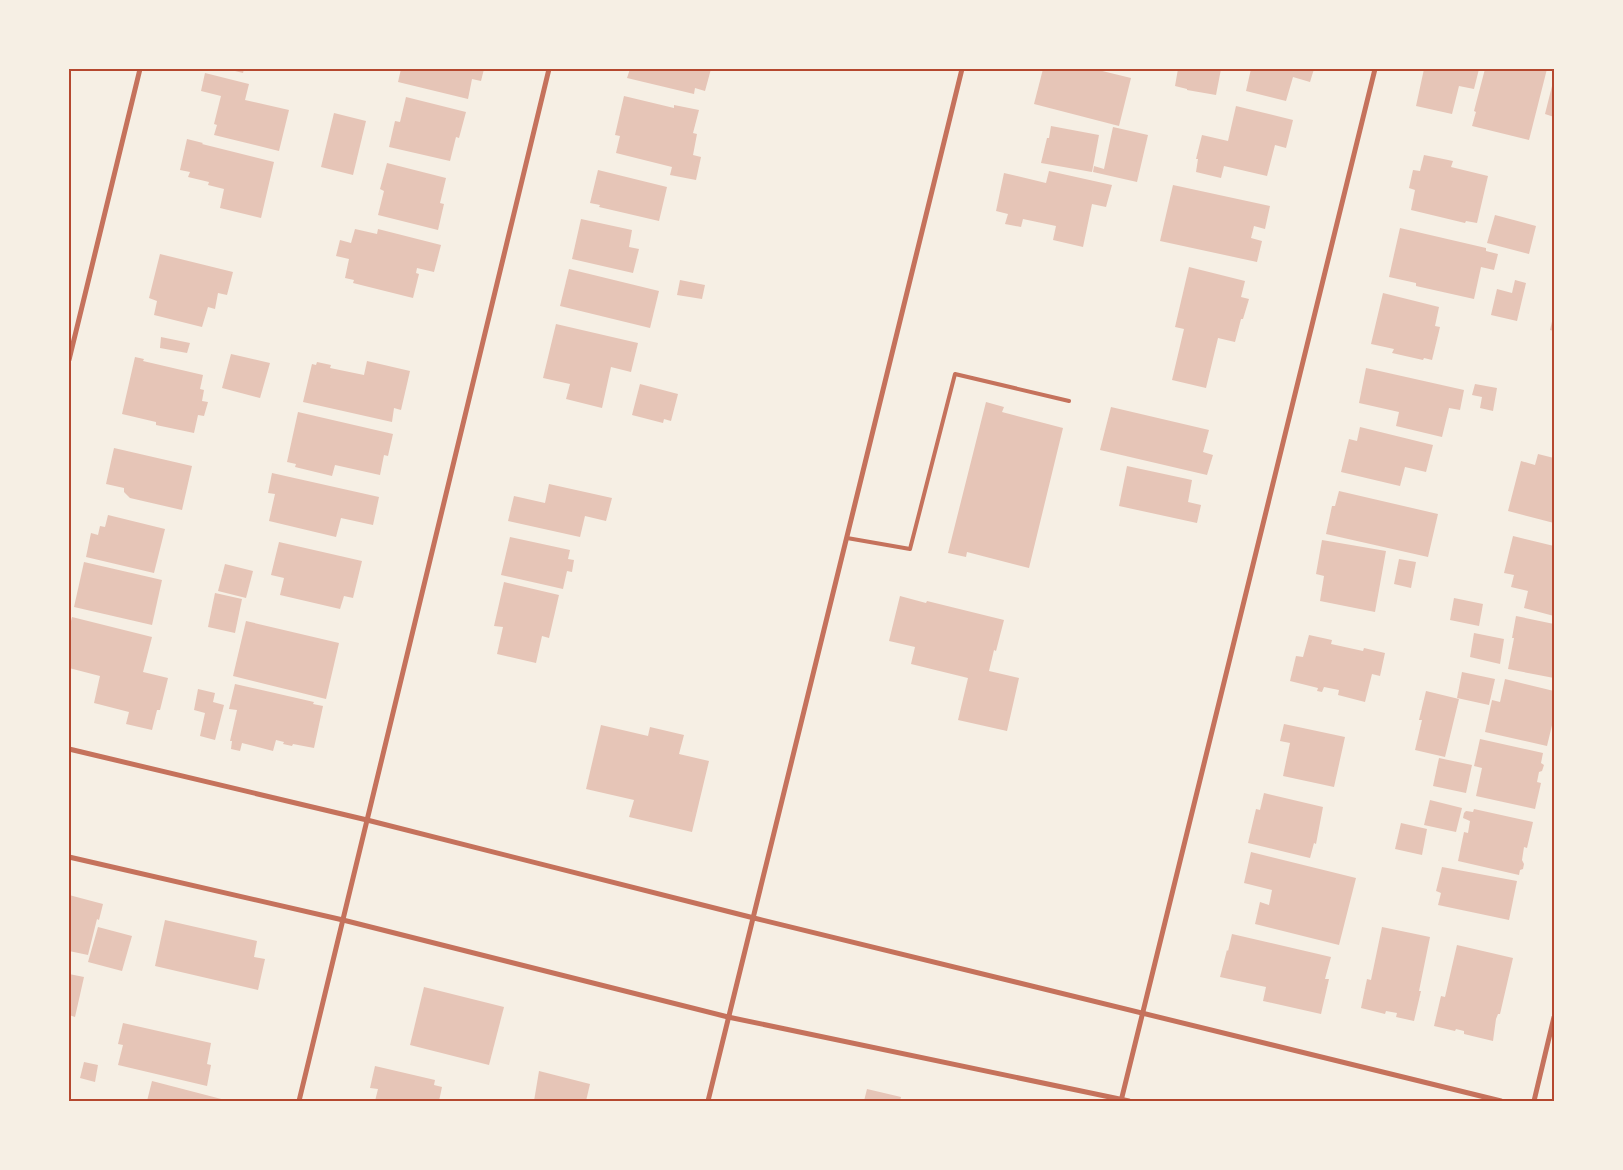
<svg xmlns="http://www.w3.org/2000/svg" width="1623" height="1170" viewBox="0 0 1623 1170" font-family="Figtree,sans-serif">
  <style>
    .building { fill: #e6c5b7 }
    .lines { fill: none; stroke-linecap: round; stroke-linejoin: round }
    .service { stroke: #c5725c; stroke-width: 4 }
    .minor { stroke: #c5725c; stroke-width: 5 }
    .neatline { fill: none; stroke: #b5482f; stroke-width: 2 }
  </style>
  <rect width="100%" height="100%" fill="#f6efe4"/>
  <!-- building -->
  <g class="building">
    <polygon points="227,69 244,69 243,73"/>
    <polygon points="401,69 484,69 481,81 472,79 468,99 398,82"/>
    <polygon points="630,69 711,69 705,91 695,88 694,94 627,78"/>
    <polygon points="1043,69 1094,69 1131,78 1119,126 1034,104"/>
    <polygon points="1178,69 1221,69 1216,95 1187,90 1187,89 1175,86"/>
    <polygon points="1251,69 1314,69 1310,82 1293,77 1286,101 1246,91"/>
    <polygon points="1424,69 1479,69 1474,89 1459,86 1452,114 1416,106"/>
    <polygon points="1485,69 1547,69 1529,140 1472,126 1476,112 1474,111"/>
    <polygon points="205,73 249,84 245,100 289,110 279,151 214,135 217,125 214,124 221,96 201,91"/>
    <polygon points="1554,78 1554,117 1545,114"/>
    <polygon points="624,96 674,108 674,105 699,110 693,133 697,134 693,155 701,157 696,180 670,175 672,167 616,153 620,136 615,135"/>
    <polygon points="406,97 466,112 459,138 456,137 450,161 389,147 395,121 400,122"/>
    <polygon points="1236,106 1293,120 1286,148 1275,145 1267,176 1224,166 1221,178 1196,172 1198,159 1196,159 1202,135 1228,141"/>
    <polygon points="334,113 366,121 353,175 321,167"/>
    <polygon points="1051,126 1099,135 1092,172 1041,163 1047,138 1049,138"/>
    <polygon points="1113,127 1148,135 1137,182 1093,172 1094,166 1104,169"/>
    <polygon points="187,139 203,143 202,144 274,162 261,218 220,208 224,189 208,185 209,182 188,177 190,172 180,170"/>
    <polygon points="1424,155 1453,161 1451,167 1488,176 1477,223 1466,221 1465,223 1411,210 1415,190 1409,188 1413,170 1420,171"/>
    <polygon points="387,163 446,178 440,203 444,204 438,230 378,215 384,191 380,189"/>
    <polygon points="598,170 667,187 659,221 599,207 600,205 590,203"/>
    <polygon points="1049,171 1112,185 1106,207 1092,204 1083,247 1053,240 1056,226 1023,219 1021,227 1005,224 1008,214 996,211 1004,173 1046,183"/>
    <polygon points="1173,185 1270,206 1265,229 1254,226 1251,238 1262,241 1257,262 1160,241"/>
    <polygon points="1495,215 1536,226 1529,254 1487,243"/>
    <polygon points="581,219 632,230 629,247 639,249 633,273 572,259"/>
    <polygon points="1400,228 1486,248 1486,251 1498,254 1494,270 1481,267 1474,299 1416,286 1416,283 1389,277"/>
    <polygon points="355,229 377,234 378,229 441,245 434,272 417,268 416,273 419,274 413,298 353,283 354,280 345,278 349,259 336,256 340,240 351,243"/>
    <polygon points="160,254 233,272 227,295 218,293 215,309 208,307 202,327 154,315 157,301 149,298"/>
    <polygon points="1189,267 1245,281 1241,297 1249,299 1243,319 1241,319 1235,342 1218,338 1206,388 1172,380 1184,329 1175,327"/>
    <polygon points="569,269 659,291 650,328 560,306"/>
    <polygon points="680,280 705,285 702,299 677,295"/>
    <polygon points="1515,280 1526,283 1517,321 1491,315 1497,289 1512,293"/>
    <polygon points="1383,293 1439,307 1435,326 1440,327 1432,360 1424,358 1423,360 1392,353 1394,349 1371,344"/>
    <polygon points="1554,313 1554,331 1550,330"/>
    <polygon points="556,324 638,343 631,372 611,367 602,408 566,399 570,384 543,378"/>
    <polygon points="161,337 190,343 187,353 160,348"/>
    <polygon points="231,354 270,363 260,398 222,388"/>
    <polygon points="135,357 144,359 143,361 203,375 200,389 204,390 202,401 208,402 204,416 198,415 194,433 156,425 156,422 122,414"/>
    <polygon points="367,361 410,371 401,410 394,408 392,422 303,402 312,364 316,365 317,362 331,365 330,368 364,375"/>
    <polygon points="1366,368 1464,390 1460,410 1449,408 1442,437 1396,426 1399,412 1359,403"/>
    <polygon points="640,384 678,394 671,421 664,419 663,423 632,415"/>
    <polygon points="1475,384 1497,388 1493,411 1480,408 1482,397 1472,395"/>
    <polygon points="986,402 1004,407 1002,412 1063,428 1029,568 967,552 966,557 948,553"/>
    <polygon points="1111,407 1209,430 1203,452 1213,455 1207,475 1100,450"/>
    <polygon points="298,412 393,434 388,456 384,455 380,475 335,465 332,476 295,467 296,464 287,462"/>
    <polygon points="1360,427 1433,445 1426,472 1405,467 1400,486 1341,472 1349,439 1357,441"/>
    <polygon points="114,448 192,466 182,510 130,498 124,492 124,488 106,484"/>
    <polygon points="1538,454 1554,458 1554,523 1508,511 1521,461 1535,465"/>
    <polygon points="1127,466 1192,480 1188,502 1201,505 1197,523 1119,506"/>
    <polygon points="272,473 379,497 373,525 341,518 336,537 269,521 275,494 268,493"/>
    <polygon points="549,484 612,498 606,521 585,516 580,537 508,521 514,496 545,503"/>
    <polygon points="1339,491 1438,514 1428,557 1326,534 1332,506 1335,506"/>
    <polygon points="108,515 165,529 154,573 86,557 91,533 98,535 100,526 105,527"/>
    <polygon points="1513,536 1554,546 1554,616 1524,608 1528,591 1511,587 1514,575 1504,573"/>
    <polygon points="510,537 570,550 568,559 574,560 572,572 567,571 563,589 501,575"/>
    <polygon points="1322,540 1386,551 1375,612 1320,601 1324,576 1316,574"/>
    <polygon points="279,542 362,561 353,598 344,596 340,609 280,595 284,578 271,575"/>
    <polygon points="1399,559 1416,562 1411,588 1394,584"/>
    <polygon points="84,562 162,580 152,625 74,607"/>
    <polygon points="225,564 253,571 246,598 218,591"/>
    <polygon points="504,582 559,595 549,638 542,636 536,663 497,654 503,627 494,626"/>
    <polygon points="215,593 242,599 235,633 208,627"/>
    <polygon points="900,596 926,603 927,601 1004,620 996,651 994,650 989,671 1019,678 1007,731 958,720 968,678 911,664 915,647 889,641"/>
    <polygon points="1454,598 1483,604 1479,626 1450,620"/>
    <polygon points="1516,616 1554,624 1554,678 1508,669 1514,638 1512,638"/>
    <polygon points="72,617 152,637 143,672 168,678 160,710 157,710 152,730 126,724 129,712 94,703 100,676 69,668 69,629"/>
    <polygon points="246,621 339,643 326,699 233,676"/>
    <polygon points="1474,633 1504,639 1500,664 1470,657"/>
    <polygon points="1309,635 1332,640 1331,644 1363,651 1364,648 1385,653 1380,676 1372,674 1365,702 1338,695 1339,690 1324,687 1322,692 1317,691 1318,688 1290,681 1296,656 1303,657"/>
    <polygon points="1462,672 1495,679 1489,705 1457,698"/>
    <polygon points="1505,679 1554,691 1554,721 1553,721 1547,746 1485,732 1492,700 1500,702"/>
    <polygon points="235,684 314,702 313,704 323,706 314,748 293,744 292,746 283,744 284,742 276,740 273,751 242,743 240,751 231,749 232,741 230,741 237,710 229,709"/>
    <polygon points="198,689 215,693 213,702 224,705 215,740 200,736 205,713 194,710"/>
    <polygon points="1426,691 1459,699 1445,757 1415,750 1422,720 1419,720"/>
    <polygon points="1284,724 1345,737 1334,787 1283,776 1290,743 1280,741"/>
    <polygon points="601,725 648,736 650,727 684,735 679,754 709,761 692,832 629,817 634,800 586,789"/>
    <polygon points="1480,739 1543,753 1541,763 1544,765 1542,771 1539,772 1537,782 1541,783 1535,809 1476,796 1482,768 1474,766"/>
    <polygon points="1439,758 1472,765 1466,793 1433,786"/>
    <polygon points="1264,793 1323,807 1316,844 1314,843 1310,858 1248,843 1256,809 1260,810"/>
    <polygon points="1430,800 1462,808 1456,832 1424,825"/>
    <polygon points="1474,809 1533,822 1527,848 1524,847 1522,860 1524,864 1523,869 1520,870 1519,875 1458,861 1464,832 1468,833 1470,821 1463,818 1464,813 1466,811 1473,812"/>
    <polygon points="1401,823 1427,829 1422,855 1395,849"/>
    <polygon points="1251,852 1356,878 1339,945 1255,924 1260,902 1269,905 1272,890 1244,883"/>
    <polygon points="1442,867 1517,881 1509,920 1438,905 1441,893 1436,891"/>
    <polygon points="69,895 103,904 99,920 97,919 88,955 69,951"/>
    <polygon points="165,920 257,941 254,957 265,959 258,990 155,966"/>
    <polygon points="98,927 132,936 122,971 88,962"/>
    <polygon points="1382,927 1430,937 1419,991 1421,991 1414,1021 1396,1017 1397,1013 1386,1011 1385,1014 1361,1008 1367,979 1371,980"/>
    <polygon points="1232,934 1331,957 1325,979 1329,979 1321,1014 1263,1001 1266,987 1220,977 1227,950 1228,951"/>
    <polygon points="1457,945 1513,958 1500,1014 1498,1014 1496,1019 1493,1041 1464,1034 1464,1031 1456,1029 1455,1031 1434,1026 1441,996 1445,997"/>
    <polygon points="69,974 84,977 75,1017 69,1015"/>
    <polygon points="424,987 504,1007 489,1065 410,1045"/>
    <polygon points="123,1023 211,1043 207,1064 211,1065 207,1086 118,1065 123,1045 118,1044"/>
    <polygon points="84,1062 98,1065 95,1082 80,1078"/>
    <polygon points="375,1066 435,1080 434,1085 442,1087 439,1101 375,1101 378,1089 370,1088"/>
    <polygon points="539,1071 590,1084 586,1101 534,1101"/>
    <polygon points="152,1081 229,1101 147,1101"/>
    <polygon points="867,1089 901,1097 900,1101 864,1101"/>
  </g>
  <g class="lines">
    <!-- service -->
    <polyline class="service" points="847,538 910,549 955,374 1069,401"/>
    <!-- minor -->
    <g class="minor">
      <polyline points="69,360 140,69"/>
      <polyline points="69,749 367,820 754,918 1501,1101"/>
      <polyline points="69,857 343,920 728,1017 1129,1101"/>
      <polyline points="299,1101 549,69"/>
      <polyline points="708,1101 962,69"/>
      <polyline points="1121,1101 1375,69"/>
      <polyline points="1534,1101 1554,1017"/>
    </g>
  </g>
  <!-- border -->
  <rect width="1623" height="1170" fill="none" stroke="#f6efe4" stroke-width="140"/>
  <rect x="70" y="70" width="1483" height="1030" class="neatline"/>
</svg>
